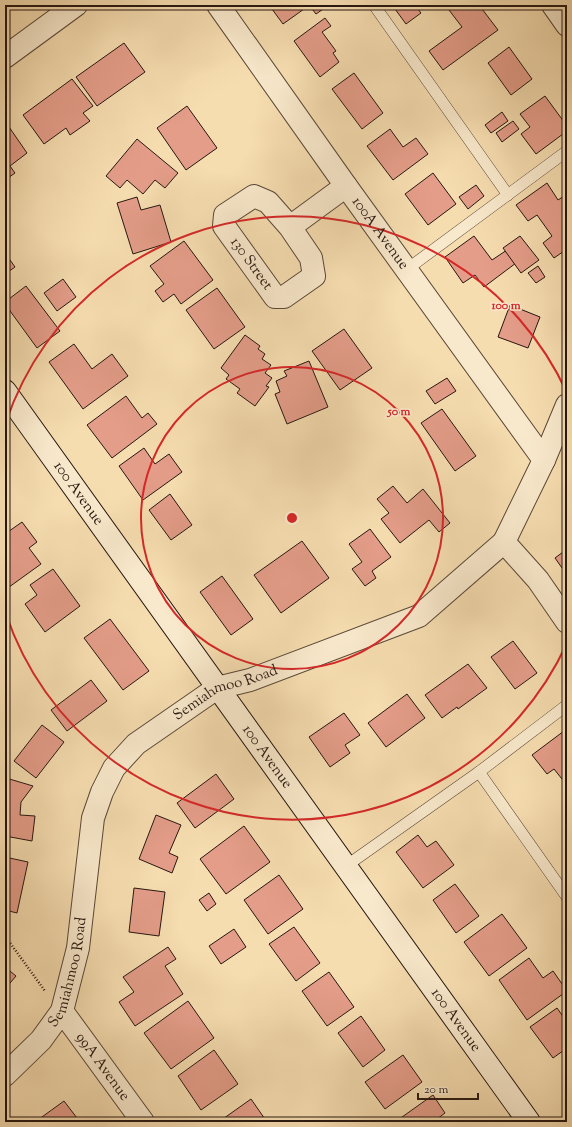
<svg xmlns="http://www.w3.org/2000/svg" width="572" height="1127" viewBox="0 0 572 1127" font-family="'Sorts Mill Goudy',serif">
  <style>
    .building { fill: #e49d89; stroke: #261710 }
    .lines { fill: none; stroke-linecap: round; stroke-linejoin: round }
    .lane-casing { stroke: #5a4838; stroke-width: 12 }
    .street-casing { stroke: #5a4838; stroke-width: 24 }
    .secondary-casing { stroke: #261710; stroke-width: 24 }
    .path { stroke: #261710; stroke-width: 2.5; stroke-dasharray: 1 2; stroke-linecap: butt }
    .lane { stroke: #f9e9cc; stroke-width: 11 }
    .street { stroke: #f9e9cc; stroke-width: 22 }
    .secondary { stroke: #f9e9cc; stroke-width: 22 }
    .ring { fill: none; stroke: #d62828; stroke-width: 2 }
    .labels { text-anchor: middle; dominant-baseline: central; stroke-width: 3; stroke-linejoin: round; paint-order: stroke }
    .street-label { font-size: 15px; fill: #261710; stroke: #f9e9cc }
    .centre { fill: #d62828; stroke: #f9e9cc; stroke-width: 2 }
    .ring-label { font-size: 12px; text-anchor: middle; font-weight: bold; fill: #d62828; stroke: #f9e9cc; stroke-width: 3; stroke-linejoin: round; paint-order: stroke }
  </style>
  <rect width="100%" height="100%" fill="#f6ddb0"/>
  <filter id="stains"><feTurbulence type="fractalNoise" baseFrequency=".005" numOctaves="4"/><feColorMatrix values="0 0 0 0 .2 0 0 0 0 .09 0 0 0 0 .02 0 0 0 .5 -.17"/></filter>
  <radialGradient id="worn" r=".72"><stop offset=".6" stop-color="#630" stop-opacity="0"/><stop offset="1" stop-color="#630" stop-opacity=".3"/></radialGradient>
  <!-- building -->
  <g class="building">
    <polygon points="269,5 302,5 304,9 283,24"/>
    <polygon points="309,5 329,5 316,14"/>
    <polygon points="401,5 415,5 421,13 406,24 395,9"/>
    <polygon points="456,5 479,5 498,30 443,70 429,51 462,27 449,10"/>
    <polygon points="325,18 331,26 322,32 336,51 333,53 339,62 320,77 294,41"/>
    <polygon points="124,43 145,72 97,106 76,77"/>
    <polygon points="509,47 532,79 511,95 488,63"/>
    <polygon points="354,73 383,113 362,129 332,89"/>
    <polygon points="72,79 93,106 83,113 90,121 70,135 66,128 44,144 23,115"/>
    <polygon points="545,96 567,126 567,131 536,154 521,134 530,127 520,114"/>
    <polygon points="187,106 217,148 186,170 157,128"/>
    <polygon points="502,112 508,121 491,133 485,125"/>
    <polygon points="513,121 519,129 502,142 496,133"/>
    <polygon points="7,124 27,153 10,166 15,173 5,180 5,125"/>
    <polygon points="390,129 403,147 416,138 428,154 393,180 367,146"/>
    <polygon points="137,139 178,173 165,188 155,180 143,194 127,180 120,188 106,176"/>
    <polygon points="433,173 456,204 428,225 405,194"/>
    <polygon points="547,183 558,200 567,194 567,249 554,258 543,243 552,236 537,215 528,221 516,205"/>
    <polygon points="476,185 484,196 468,209 459,197"/>
    <polygon points="137,197 141,210 160,205 171,242 133,254 117,203"/>
    <polygon points="474,236 492,260 507,250 516,263 484,287 475,275 463,283 445,257"/>
    <polygon points="520,236 539,260 521,273 503,248"/>
    <polygon points="184,241 213,280 181,304 174,294 163,302 155,291 164,284 150,266"/>
    <polygon points="5,253 15,267 5,274"/>
    <polygon points="538,266 545,277 536,283 528,273"/>
    <polygon points="63,279 76,297 57,311 44,293"/>
    <polygon points="26,286 60,331 37,348 5,304 5,302"/>
    <polygon points="217,288 245,327 214,349 186,310"/>
    <polygon points="510,305 540,317 528,348 498,337"/>
    <polygon points="344,329 372,368 340,390 312,351"/>
    <polygon points="245,335 260,346 258,349 265,354 262,359 271,365 265,373 272,378 266,386 269,387 255,406 237,393 240,389 226,379 229,375 221,368"/>
    <polygon points="74,344 92,369 112,354 128,376 83,409 49,362"/>
    <polygon points="309,361 328,407 287,424 275,394 280,392 276,381 287,376 284,371"/>
    <polygon points="447,378 456,391 435,404 426,391"/>
    <polygon points="126,396 142,418 148,413 157,424 112,458 87,425"/>
    <polygon points="442,409 476,456 455,471 421,423"/>
    <polygon points="144,448 155,464 169,454 182,472 143,500 119,466"/>
    <polygon points="393,486 407,503 423,489 450,523 439,532 429,520 400,543 381,519 389,513 377,499"/>
    <polygon points="170,494 192,525 171,540 149,510"/>
    <polygon points="22,522 37,542 29,548 41,564 5,590 5,534"/>
    <polygon points="370,529 391,557 372,571 376,578 365,586 352,569 362,562 349,544"/>
    <polygon points="302,541 329,578 281,613 254,575"/>
    <polygon points="567,549 567,575 555,558"/>
    <polygon points="53,569 80,606 45,632 25,604 37,595 30,585"/>
    <polygon points="222,576 253,619 231,635 200,592"/>
    <polygon points="110,619 149,671 123,690 84,638"/>
    <polygon points="513,641 537,673 515,689 491,657"/>
    <polygon points="468,664 487,688 458,709 457,707 442,718 425,695"/>
    <polygon points="91,680 107,701 67,731 51,710"/>
    <polygon points="407,694 425,718 386,747 368,723"/>
    <polygon points="344,713 360,735 345,745 350,753 330,767 309,737"/>
    <polygon points="42,725 64,742 36,778 14,761"/>
    <polygon points="564,731 567,735 566,784 554,769 547,774 532,755"/>
    <polygon points="216,774 234,799 195,828 177,803"/>
    <polygon points="6,778 33,786 21,802 20,815 35,816 32,841 5,836"/>
    <polygon points="156,815 181,825 169,853 178,857 172,873 139,859"/>
    <polygon points="244,826 270,862 226,894 200,859"/>
    <polygon points="418,835 427,847 436,841 454,865 423,888 396,852"/>
    <polygon points="5,857 28,862 17,913 5,910"/>
    <polygon points="279,875 303,909 268,934 244,900"/>
    <polygon points="455,884 479,916 456,933 433,900"/>
    <polygon points="134,888 165,892 159,936 129,932"/>
    <polygon points="209,893 216,904 207,911 199,900"/>
    <polygon points="502,914 527,948 489,976 464,942"/>
    <polygon points="294,927 320,963 296,981 269,944"/>
    <polygon points="234,929 246,947 221,964 209,946"/>
    <polygon points="168,947 176,959 165,966 183,994 135,1026 119,1002 134,992 123,977"/>
    <polygon points="529,958 543,978 553,971 567,991 527,1020 499,980"/>
    <polygon points="5,967 16,976 5,989"/>
    <polygon points="329,972 354,1007 327,1026 302,991"/>
    <polygon points="188,1001 214,1038 171,1069 144,1033"/>
    <polygon points="557,1008 567,1022 562,1027 567,1034 567,1048 553,1058 530,1027"/>
    <polygon points="361,1016 385,1050 363,1067 338,1033"/>
    <polygon points="214,1050 238,1084 201,1110 178,1076"/>
    <polygon points="403,1055 422,1082 385,1109 365,1082"/>
    <polygon points="433,1095 445,1113 433,1122 395,1122"/>
    <polygon points="251,1099 267,1122 221,1122 220,1121"/>
    <polygon points="64,1101 80,1122 35,1122"/>
  </g>
  <g class="lines">
    <defs>
      <g id="lane">
        <polyline points="374,5 508,195"/>
        <polyline points="406,270 567,151"/>
        <polyline points="479,772 567,897"/>
        <polyline points="346,866 479,772 567,705"/>
      </g>
      <g id="street">
        <path id="s1" d="M218 5 346 186 544 460"/>
        <polyline points="553,5 567,25"/>
        <polyline points="5,57 76,5"/>
        <polyline points="290,227 311,258 314,276 284,297 275,297 224,226 225,215 254,196 268,202 290,227 346,186"/>
        <polyline points="504,542 538,580 567,622"/>
        <path id="s2" d="M62 1011 143 1122"/>
        <path id="s3" d="M5 1075 41 1040 62 1011 78 948 93 818 102 792 114 768 136 744 217 688 250 680 419 616 504 542 544 460 567 405"/>
      </g>
      <g id="secondary">
        <path id="s4" d="M5 391 529 1122"/>
      </g>
    </defs>
    <!-- lane casing -->
    <use href="#lane" class="lane-casing"/>
    <!-- street casing -->
    <use href="#street" class="street-casing"/>
    <!-- secondary casing -->
    <use href="#secondary" class="secondary-casing"/>
    <!-- path -->
    <polyline class="path" points="5,936 45,991"/>
    <!-- lane -->
    <use href="#lane" class="lane"/>
    <!-- street -->
    <use href="#street" class="street"/>
    <!-- secondary -->
    <use href="#secondary" class="secondary"/>
  </g>
  <!-- distance rings -->
  <g class="ring">
    <circle cx="292" cy="518" r="151"/>
    <path d="M567 643A302 302 0 0 1 6 614M6 422A302 302 0 0 1 567 393"/>
  </g>
  <g class="labels">
    <!-- street labels -->
    <g class="street-label">
      <text stroke="none"><textPath href="#s1" startOffset="280">100A Avenue</textPath></text>
      <text transform="translate(251 264) rotate(54)">130 Street</text>
      <text stroke="none"><textPath href="#s4" startOffset="126">100 Avenue</textPath></text>
      <text stroke="none"><textPath href="#s3" startOffset="473">Semiahmoo Road</textPath></text>
      <text stroke="none"><textPath href="#s4" startOffset="450">100 Avenue</textPath></text>
      <text stroke="none"><textPath href="#s3" startOffset="125">Semiahmoo Road</textPath></text>
      <text stroke="none"><textPath href="#s4" startOffset="774">100 Avenue</textPath></text>
      <text stroke="none"><textPath href="#s2" startOffset="69">99A Avenue</textPath></text>
    </g>
  </g>
  <circle cx="292" cy="518" r="6" class="centre"/>
  <g class="ring-label">
    <text x="506" y="309">100 m</text>
    <text x="399" y="415">50 m</text>
  </g>
  <!-- margin -->
  <rect width="572" height="1127" fill="none" stroke="#f6ddb0" stroke-width="20"/>
  <rect x="6" y="6" width="560" height="1115" fill="none" stroke="#261710" stroke-width="2"/>
  <rect x="10" y="10" width="552" height="1107" fill="none" stroke="#261710"/>
  <!-- scale -->
  <path d="M418 1093v6h60v-6" fill="none" stroke="#261710" stroke-width="2"/>
  <text x="424" y="1093" font-size="12" fill="#261710" stroke="#f9e9cc" stroke-width="3" paint-order="stroke">20 m</text>
  <rect width="100%" height="100%" filter="url(#stains)"/>
  <rect width="100%" height="100%" fill="url(#worn)"/>
</svg>
